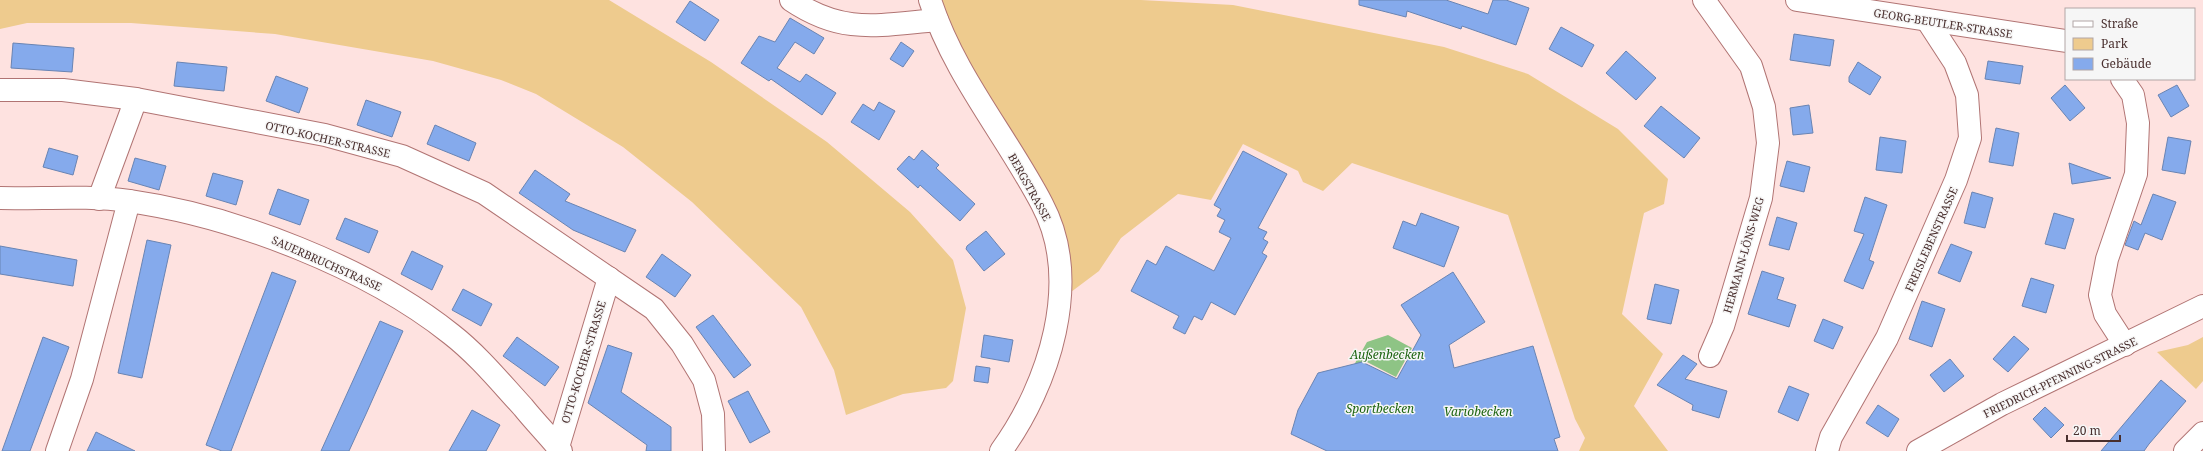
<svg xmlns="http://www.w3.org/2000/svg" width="2203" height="451" viewBox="0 0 2203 451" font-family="'Noto Serif',serif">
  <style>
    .green { fill: #eecb8e }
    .water { fill: #8ec485 }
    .building { fill: #85aaec; stroke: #6984b3 }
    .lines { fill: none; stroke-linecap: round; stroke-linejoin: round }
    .minor-casing { stroke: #b17473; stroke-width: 24 }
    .minor { stroke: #fff; stroke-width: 22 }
    .labels { text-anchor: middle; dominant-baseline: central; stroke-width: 3; stroke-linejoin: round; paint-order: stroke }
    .street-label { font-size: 11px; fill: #492f2e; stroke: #f6f6f6 }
    .water-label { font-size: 12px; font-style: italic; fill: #1e6512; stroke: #f6f6f6 }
  </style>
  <rect width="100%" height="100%" fill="#fee2e0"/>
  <!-- green -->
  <g class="green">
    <polygon points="0,0 609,0 711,62 827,142 910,212 953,260 966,308 953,381 946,388 903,394 846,415 834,370 801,307 692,202 623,147 536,94 501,80 433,61 275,34 131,23 27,23 0,29"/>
    <polygon points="930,0 1141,0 1233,5 1444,47 1528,74 1618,129 1668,179 1664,204 1644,213 1622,314 1663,354 1634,406 1668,451 1579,451 1585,438 1575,419 1508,215 1352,163 1323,191 1303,182 1298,171 1243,144 1211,200 1178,194 1121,238 1099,271 1059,301 1059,253"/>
    <polygon points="2203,337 2203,381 2196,389 2157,352 2188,345"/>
  </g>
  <!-- water -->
  <polygon class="water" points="1388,335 1412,348 1396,377 1365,361 1357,376 1350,372 1367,342"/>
  <!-- building -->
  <g class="building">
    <polygon points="1359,0 1446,0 1488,14 1493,0 1506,0 1529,8 1516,45 1462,26 1461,29 1407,11 1406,17 1359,5"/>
    <polygon points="690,1 719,20 705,41 676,22"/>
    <polygon points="790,18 824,38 814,54 795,42 777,68 800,82 806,74 836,93 822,115 771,79 769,81 741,63 759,36 775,42"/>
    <polygon points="1561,27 1594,45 1582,67 1549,49"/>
    <polygon points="1794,34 1834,40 1830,66 1790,60"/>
    <polygon points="901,42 914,51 903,67 890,59"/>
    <polygon points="13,43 74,48 72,72 11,68"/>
    <polygon points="1626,51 1656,78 1636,100 1606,73"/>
    <polygon points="1988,61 2023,66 2020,84 1985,79"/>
    <polygon points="177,62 227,67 224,91 174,86"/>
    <polygon points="1858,62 1881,77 1870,95 1849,82 1849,77"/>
    <polygon points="276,76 308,88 299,113 266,101"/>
    <polygon points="2065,85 2085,108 2070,121 2051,98"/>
    <polygon points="2177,85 2189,106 2171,117 2158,95"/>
    <polygon points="366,100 401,112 392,137 357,125"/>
    <polygon points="879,102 895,111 879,140 851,122 863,104 874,111"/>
    <polygon points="1809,105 1813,133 1793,135 1790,108"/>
    <polygon points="1661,106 1700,138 1684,158 1644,126"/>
    <polygon points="435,125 476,143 469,161 427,144"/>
    <polygon points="1996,128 2019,133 2013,166 1989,162"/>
    <polygon points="1880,137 1906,141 1902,173 1876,170"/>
    <polygon points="2168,137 2191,141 2185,174 2162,170"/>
    <polygon points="49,148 78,156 73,175 43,167"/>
    <polygon points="922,150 939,165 936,168 975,204 960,221 920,185 918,188 897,169 909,156 914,160"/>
    <polygon points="1243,151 1287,174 1258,228 1267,232 1263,239 1268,242 1262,253 1267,256 1235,315 1211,302 1202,320 1194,316 1185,334 1173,328 1179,316 1131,291 1147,260 1156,265 1166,246 1214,271 1231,238 1219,232 1225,220 1217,216 1221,209 1214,205"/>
    <polygon points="135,158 166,166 159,190 128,181"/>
    <polygon points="1787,161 1810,167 1804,192 1780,186"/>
    <polygon points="2069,163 2111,178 2072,184"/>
    <polygon points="535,170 570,194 565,201 636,230 625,252 573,230 519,193"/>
    <polygon points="213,173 243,181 236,205 206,196"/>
    <polygon points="278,189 309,200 300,225 269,214"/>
    <polygon points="1972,192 1993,198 1985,228 1964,223"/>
    <polygon points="2153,194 2176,202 2162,240 2145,233 2138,250 2125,245 2134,221 2141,225"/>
    <polygon points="1865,197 1887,205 1869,260 1874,262 1863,289 1844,281 1864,234 1854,231"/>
    <polygon points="1421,213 1459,227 1444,267 1393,248 1403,221 1416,226"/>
    <polygon points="2054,213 2074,219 2065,249 2045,244"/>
    <polygon points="1777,217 1797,223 1789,250 1769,245"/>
    <polygon points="345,218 378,231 369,253 336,239"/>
    <polygon points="986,231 1005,254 984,271 966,249 967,246"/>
    <polygon points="147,240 171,245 142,378 118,373"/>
    <polygon points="1951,244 1972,252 1960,282 1938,273"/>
    <polygon points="0,246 77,260 73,286 0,274"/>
    <polygon points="412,251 443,266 432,290 401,274"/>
    <polygon points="662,254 691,275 675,297 646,277"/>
    <polygon points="1762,271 1784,278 1777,299 1796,305 1789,327 1748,314"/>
    <polygon points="272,272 296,281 231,451 222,451 206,445"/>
    <polygon points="1453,272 1485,322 1449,345 1454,368 1533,346 1560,437 1554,439 1558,451 1327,451 1291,434 1298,410 1318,373 1362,362 1397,379 1421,335 1401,305"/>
    <polygon points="2031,278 2054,285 2046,313 2022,306"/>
    <polygon points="1655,284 1679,290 1671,324 1647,319"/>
    <polygon points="463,289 492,304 481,326 452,310"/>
    <polygon points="1922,301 1945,309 1932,347 1909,339"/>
    <polygon points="713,315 751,365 734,378 696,327"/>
    <polygon points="1823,319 1843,327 1833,349 1814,341"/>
    <polygon points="380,321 403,331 366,414 349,451 321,451"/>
    <polygon points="984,335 1013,340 1009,362 981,357"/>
    <polygon points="2014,336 2029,349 2008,372 1993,359"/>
    <polygon points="43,337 69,347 30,451 2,451"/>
    <polygon points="517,337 559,367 545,386 503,356"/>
    <polygon points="608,345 632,353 621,392 671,427 671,451 646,451 647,445 588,403"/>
    <polygon points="1683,355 1697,364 1685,379 1727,391 1719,418 1692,410 1693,405 1657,385"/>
    <polygon points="1950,359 1964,376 1944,392 1930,375"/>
    <polygon points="976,366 990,368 988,383 974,381"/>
    <polygon points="2161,380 2186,401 2149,444 2144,451 2101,451"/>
    <polygon points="1789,386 1809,394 1798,421 1778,412"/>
    <polygon points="748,391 770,432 750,443 728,401"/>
    <polygon points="1878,405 1899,419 1888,437 1866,423"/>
    <polygon points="2045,407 2064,425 2051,438 2033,419"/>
    <polygon points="472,410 500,425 486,451 449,451"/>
    <polygon points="96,432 135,451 87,451"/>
  </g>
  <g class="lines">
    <defs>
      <g id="minor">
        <path d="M791 0C843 35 878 25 937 20"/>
        <path d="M930 0C954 75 1006 135 1042 204 1083 281 1049 385 1001 451"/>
        <polyline points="1704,0 1751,66 1764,107 1768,143 1761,198 1723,326 1710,356"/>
        <polyline points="1797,0 2066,41"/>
        <polyline points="2122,79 2133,95 2138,123 2136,174 2107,259 2100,295 2105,314 2125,345"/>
        <polyline points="0,90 63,90 136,99 325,135 402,156 484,193 654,309 682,344 704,380 713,414 714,451"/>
        <path d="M0 198C42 199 87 195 129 201 234 216 367 267 451 334 478 355 500 382 523 407 535 422 549 436 561 451"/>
        <polyline points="99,199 136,99"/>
        <polyline points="558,447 609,278"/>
        <polyline points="57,451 82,379 129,201"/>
        <polyline points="1827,451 1831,437 1887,338 1956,180 1970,138 1967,95 1955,63 1927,20"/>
        <polyline points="1918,451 2002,404 2203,306"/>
        <polyline points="2185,451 2203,433"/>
      </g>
    </defs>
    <!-- minor casing -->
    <use href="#minor" class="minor-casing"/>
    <!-- minor -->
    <use href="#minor" class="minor"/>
  </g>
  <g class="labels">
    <!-- street labels -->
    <g class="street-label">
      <text transform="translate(1943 23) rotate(9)">GEORG-BEUTLER-STRASSE</text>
      <text transform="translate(328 139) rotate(13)">OTTO-KOCHER-STRASSE</text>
      <text transform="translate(1030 187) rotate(61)">BERGSTRASSE</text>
      <text transform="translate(1931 239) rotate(-66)">FREISLEBENSTRASSE</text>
      <text transform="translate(1743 255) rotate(-74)">HERMANN-LÖNS-WEG</text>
      <text transform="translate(327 263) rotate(24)">SAUERBRUCHSTRASSE</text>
      <text transform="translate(583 362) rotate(-73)">OTTO-KOCHER-STRASSE</text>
      <text transform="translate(2060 377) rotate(-26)">FRIEDRICH-PFENNING-STRASSE</text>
    </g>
    <!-- water labels -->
    <g class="water-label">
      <text x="1387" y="354">Außenbecken</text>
      <text x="1380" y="408">Sportbecken</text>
      <text x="1478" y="411">Variobecken</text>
    </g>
  </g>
  <!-- legend -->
  <rect x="2065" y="8" width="130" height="72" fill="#f6f6f6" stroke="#b1a6a6"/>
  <rect x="2073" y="21" width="20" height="6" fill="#ffffff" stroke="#b1a6a6"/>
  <text x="2101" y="28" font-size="12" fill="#492f2e">Straße</text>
  <rect x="2073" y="38" width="20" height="12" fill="#eecb8e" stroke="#b1a6a6"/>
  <text x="2101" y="48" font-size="12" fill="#492f2e">Park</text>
  <rect x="2073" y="58" width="20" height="12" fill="#85aaec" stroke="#b1a6a6"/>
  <text x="2101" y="68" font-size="12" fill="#492f2e">Gebäude</text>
  <!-- scale -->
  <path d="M2067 435v6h53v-6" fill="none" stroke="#492f2e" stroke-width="2"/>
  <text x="2073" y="435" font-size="12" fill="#492f2e" stroke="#f6f6f6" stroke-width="3" paint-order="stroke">20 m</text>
</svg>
